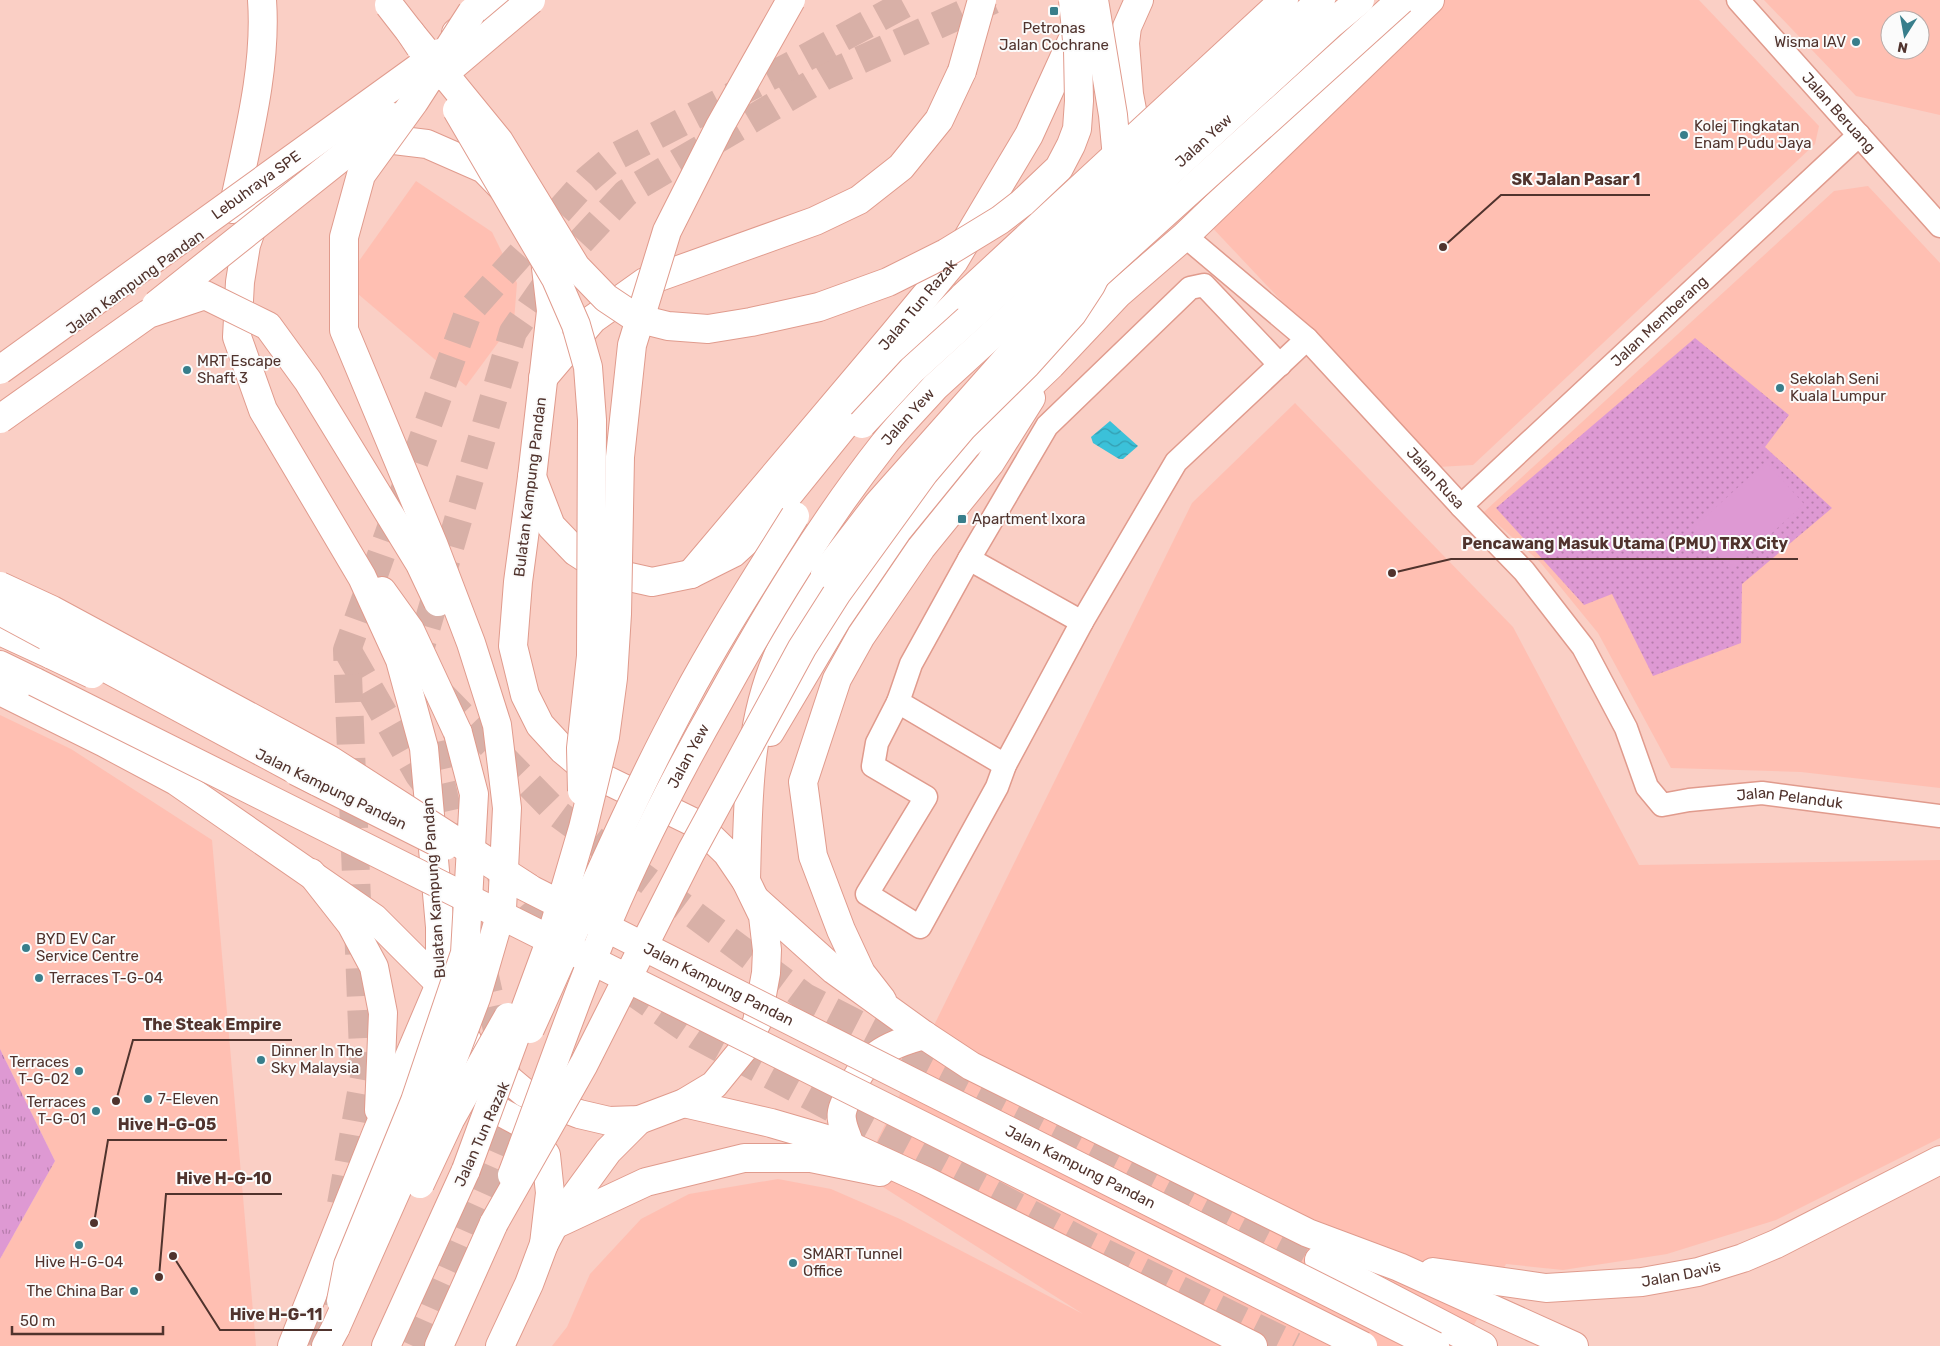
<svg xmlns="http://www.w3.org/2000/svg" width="1940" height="1346" viewBox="0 0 1940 1346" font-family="Rubik,sans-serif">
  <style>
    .built { fill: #ffbfb2; fill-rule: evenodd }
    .grass { fill: url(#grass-tufts) }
    .park { fill: url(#park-dots) }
    .garden { fill: #de99d3 }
    .water { fill: url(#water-waves) }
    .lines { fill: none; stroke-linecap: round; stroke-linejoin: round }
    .motorway-tunnel { stroke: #d8b0a7; stroke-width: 28; stroke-dasharray: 28 14; stroke-linecap: butt }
    .minor-casing { stroke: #e09b8d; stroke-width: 25 }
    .tertiary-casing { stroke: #e09b8d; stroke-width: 30 }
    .secondary-casing { stroke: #e09b8d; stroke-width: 30 }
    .primary-casing { stroke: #e09b8d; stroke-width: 30 }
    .motorway-casing { stroke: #e09b8d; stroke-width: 30 }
    .minor { stroke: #fff; stroke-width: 22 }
    .tertiary { stroke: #fff; stroke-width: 28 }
    .secondary { stroke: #fff; stroke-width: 28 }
    .primary { stroke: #fff; stroke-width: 28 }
    .motorway { stroke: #fff; stroke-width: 28 }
    .secondary-bridge-casing { stroke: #e09b8d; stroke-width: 30; stroke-linecap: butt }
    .primary-bridge-casing { stroke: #e09b8d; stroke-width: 30; stroke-linecap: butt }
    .motorway-bridge-casing { stroke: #e09b8d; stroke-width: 30; stroke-linecap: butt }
    .secondary-bridge { stroke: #fff; stroke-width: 28 }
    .primary-bridge { stroke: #fff; stroke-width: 28 }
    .motorway-bridge { stroke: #fff; stroke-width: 28 }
    .poi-dot { fill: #387e8b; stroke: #fbfbfb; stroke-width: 2 }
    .labels { text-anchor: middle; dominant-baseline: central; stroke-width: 4; stroke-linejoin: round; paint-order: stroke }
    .poi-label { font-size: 15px; fill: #50332d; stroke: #fbfbfb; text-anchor: start }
    .street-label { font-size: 15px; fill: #50332d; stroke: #fbfbfb }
    .leader { fill: none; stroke: #50332d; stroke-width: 2 }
    .callout-dot { fill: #50332d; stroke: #fbfbfb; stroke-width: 2 }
    .callout-label { font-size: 16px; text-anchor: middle; font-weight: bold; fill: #50332d; stroke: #fbfbfb; stroke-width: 4; stroke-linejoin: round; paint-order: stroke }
  </style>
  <defs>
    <pattern id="grass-tufts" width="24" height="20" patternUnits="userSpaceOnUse" patternTransform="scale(1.25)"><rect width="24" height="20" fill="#de99d3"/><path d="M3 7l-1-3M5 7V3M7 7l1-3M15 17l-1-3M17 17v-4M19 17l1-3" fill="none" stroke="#b67dac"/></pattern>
    <pattern id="park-dots" width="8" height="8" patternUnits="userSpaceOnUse" patternTransform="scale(1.25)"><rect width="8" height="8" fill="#de99d3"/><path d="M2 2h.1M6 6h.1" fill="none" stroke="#b67dac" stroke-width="1.8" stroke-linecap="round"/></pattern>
    <pattern id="water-waves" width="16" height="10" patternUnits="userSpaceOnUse" patternTransform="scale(1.25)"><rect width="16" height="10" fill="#3bc1d9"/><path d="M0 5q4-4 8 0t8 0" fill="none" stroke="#349db0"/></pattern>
  </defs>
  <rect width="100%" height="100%" fill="#facfc5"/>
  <!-- built -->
  <g class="built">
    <polygon points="1445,0 1699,0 1819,126 1815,144 1473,465 1438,467 1206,221"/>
    <path d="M1764 0H1940V115L1856 96ZM1890 20H1920V50H1890Z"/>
    <polygon points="416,181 492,232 517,283 514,321 466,386 344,282"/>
    <polygon points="1868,186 1940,263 1940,788 1801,772 1671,768 1598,633 1540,562 1484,512 1834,191"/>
    <polygon points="1295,403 1513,627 1639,865 1940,860 1940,1138 1776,1220 1667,1254 1563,1270 1506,1264 1463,1346 552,1346 567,1327 590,1274 641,1219 689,1194 778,1179 831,1189 900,1219 1083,1314 861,1173 1192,503"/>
    <polygon points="0,715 71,749 212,840 256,1346 0,1346 0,1259 55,1161 0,1049"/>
  </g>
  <!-- grass -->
  <polygon class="grass" points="0,1049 55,1161 0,1259"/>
  <!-- park -->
  <polygon class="park" points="1695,338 1789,415 1765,447 1832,508 1742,584 1741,643 1653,676 1612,594 1584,605 1496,508"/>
  <!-- garden -->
  <polygon class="garden" points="1766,462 1804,504 1731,570 1693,528"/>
  <!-- water -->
  <polygon class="water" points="1110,421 1138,446 1123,459 1119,459 1093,443 1091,437"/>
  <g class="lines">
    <!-- motorway-tunnel -->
    <g class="motorway-tunnel">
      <polyline points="349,653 419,775 432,792"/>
      <polyline points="415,667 513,332 561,263 626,193 825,76 993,0"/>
      <polyline points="442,695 557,813 805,997 1319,1260"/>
      <polyline points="432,743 458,857"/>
      <polyline points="498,871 528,908 570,943"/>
      <polyline points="627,988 697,1036 1091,1246 1294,1346"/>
      <polyline points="341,1204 364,1076 347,650 468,313 587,180 613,158 792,65 912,0"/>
      <polyline points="317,1346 331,1264"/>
      <polyline points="413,1346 516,1114 482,963"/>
    </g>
    <defs>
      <g id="minor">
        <path id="s1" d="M1738 0 1940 226"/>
        <path id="s2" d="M1185 236 1307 339 1461 506 1524 571 1583 647 1626 728 1647 787 1662 805 1689 800 1762 793 1940 816"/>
        <path id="s3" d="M1461 506 1859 135"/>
        <polyline points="969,559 1082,622"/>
        <polyline points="898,702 877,743 873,766 926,797 867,894 920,927 997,787 1005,765 1082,622 1176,462 1307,339"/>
        <polyline points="1005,765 898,702 911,664 969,559 1047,426 1190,288 1204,285 1280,365"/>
      </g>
      <g id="tertiary">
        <polyline points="1139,0 1127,27 1125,43 1129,94 1141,157"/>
        <path id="s4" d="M691 574 893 335 954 261 1029 135 1080 23"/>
        <polyline points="0,691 103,742 176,781 374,918 440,984"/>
        <polyline points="770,732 837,619 897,531 967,445 1051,365 1118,294 1185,236 1430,0"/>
        <polyline points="882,1000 861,973 841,930 813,856 803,782 837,679 861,636 921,548 990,463 1031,398"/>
      </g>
      <g id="secondary">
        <polygon points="369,137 427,144 484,169 524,210 545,259 551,311 532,477 518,582 513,646 525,695 540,725 563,750 588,771 697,824 727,853 746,881 763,916 767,950 766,973 757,1022 745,1047 714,1085 684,1103 639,1120 609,1121 579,1114 525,1093 471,1048 440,984 440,927 424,748 400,660 362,577 263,410 237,337 240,282 246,245 259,207 292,164 332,145"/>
        <path d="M233 209C247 141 267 68 262 0"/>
        <polyline points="382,591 410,630 458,733"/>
        <polyline points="0,631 52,655"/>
        <polyline points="0,665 35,682"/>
        <polyline points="311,873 351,924 374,967 383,1013 379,1110"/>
        <polyline points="756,900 834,970 924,1035 971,1066 1308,1233 1399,1267 1574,1346"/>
        <polyline points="469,1095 525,1125 546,1155 550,1193 544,1244"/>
        <polyline points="684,1103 771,1123 850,1146 926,1181 1253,1346"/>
        <path d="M850 1146C848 1138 843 1129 842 1120 840 1111 845 1103 849 1094 863 1057 887 1045 924 1035"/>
        <polyline points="554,1225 646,1182 744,1158 811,1158 880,1172"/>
        <path id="s5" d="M1433 1272 1546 1288 1642 1282 1698 1272 1743 1258 1776 1244 1940 1160"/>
        <polyline points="292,1346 377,1132 440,984"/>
        <polyline points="326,1346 336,1327"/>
      </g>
      <g id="primary">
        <polyline points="532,477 551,526 576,552 607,572 652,582 691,574 733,553 764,525 882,379 964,296"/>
        <path d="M746 881C748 802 747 718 783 645 795 620 811 597 825 573"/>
        <polyline points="386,1346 466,1170"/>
        <polyline points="439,1346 494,1223"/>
        <polyline points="500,1346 529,1284 544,1244 554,1225 608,1151 639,1120"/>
      </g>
      <g id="motorway">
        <polyline points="456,33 497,0"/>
        <polyline points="543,378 593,319 645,282 815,221 859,200 901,167 939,120 962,71"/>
        <polyline points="1319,1260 1483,1346"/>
      </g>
    </defs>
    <!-- minor casing -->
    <use href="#minor" class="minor-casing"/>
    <!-- tertiary casing -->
    <use href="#tertiary" class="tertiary-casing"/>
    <!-- secondary casing -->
    <use href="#secondary" class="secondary-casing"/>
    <!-- primary casing -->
    <use href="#primary" class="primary-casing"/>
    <!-- motorway casing -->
    <use href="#motorway" class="motorway-casing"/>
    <!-- minor -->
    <use href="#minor" class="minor"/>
    <!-- tertiary -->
    <use href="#tertiary" class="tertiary"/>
    <!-- secondary -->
    <use href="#secondary" class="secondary"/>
    <!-- primary -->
    <use href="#primary" class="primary"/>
    <!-- motorway -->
    <use href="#motorway" class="motorway"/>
    <defs>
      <g id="secondary-bridge">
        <polyline points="52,655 92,674"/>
        <polyline points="35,682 1363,1346"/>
        <polyline points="296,771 445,846"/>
        <path id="s6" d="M508 878 1435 1346"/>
        <polyline points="341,1301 348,1265 415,1101 465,953 474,794 458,733"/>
      </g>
      <g id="primary-bridge">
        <polyline points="964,296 1284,0"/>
        <polyline points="862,424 912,370 1321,0"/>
        <polyline points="825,573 878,504 1020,344 1401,0"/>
        <path d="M530 1029C580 919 627 807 684 701 718 637 757 577 795 516"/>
        <path id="s7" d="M512 1175C541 1099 567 1021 598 946 632 861 675 778 720 699 769 610 821 524 884 444 900 424 918 406 935 387L1331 24 1360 0"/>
      </g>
      <g id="motorway-bridge">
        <polyline points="389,5 410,32 420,47"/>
        <polyline points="410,32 499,141 576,267 606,298 636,318 668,326 708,329 751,322 819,307 888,282 946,253 1000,220 1022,203 1059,168 1071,145 1077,129 1079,101 1078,50 1073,0"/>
        <polyline points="962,71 982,0"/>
        <polyline points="441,76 531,0"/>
        <polyline points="457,110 556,279 576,325 588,367 592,420 591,656 581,748 582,791"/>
        <polyline points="156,305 392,117"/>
        <path id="s8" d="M0 370 439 53"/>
        <polyline points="0,419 148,314 205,295 268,326 308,381 420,564 438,602"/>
        <polyline points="0,586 52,610 330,760 529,888"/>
        <polyline points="0,611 318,782"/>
        <polyline points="466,1170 548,947 583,828 605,737 613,678 617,614 620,457 632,345 667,231 720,126 791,0"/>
        <polyline points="420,1184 450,1120 508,1017"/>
        <polyline points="494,1223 584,1064 691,852 802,648 837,593 924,473 963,427 1027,364 1072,314 1091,285 1110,247 1120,215 1120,190 1113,115 1094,0"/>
        <polyline points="336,1327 442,1088 476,998 502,909 507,808 497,725 471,643 434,546 344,330 344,237 361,175 414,102 472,12"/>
      </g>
    </defs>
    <!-- secondary-bridge casing -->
    <use href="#secondary-bridge" class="secondary-bridge-casing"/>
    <!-- primary-bridge casing -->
    <use href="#primary-bridge" class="primary-bridge-casing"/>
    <!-- motorway-bridge casing -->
    <use href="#motorway-bridge" class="motorway-bridge-casing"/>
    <!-- secondary-bridge -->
    <use href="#secondary-bridge" class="secondary-bridge"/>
    <!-- primary-bridge -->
    <use href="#primary-bridge" class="primary-bridge"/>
    <!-- motorway-bridge -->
    <use href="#motorway-bridge" class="motorway-bridge"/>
  </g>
  <!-- markers -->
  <g class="poi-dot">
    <rect x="1049" y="6" width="10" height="10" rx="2.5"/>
    <circle cx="1856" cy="42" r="5"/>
    <circle cx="1684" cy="135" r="5"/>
    <circle cx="187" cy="370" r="5"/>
    <circle cx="1780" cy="388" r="5"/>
    <rect x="957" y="514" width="10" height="10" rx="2.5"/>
    <circle cx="26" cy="948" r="5"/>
    <circle cx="39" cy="978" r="5"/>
    <circle cx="261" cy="1060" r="5"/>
    <circle cx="79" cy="1071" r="5"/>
    <circle cx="148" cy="1099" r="5"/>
    <circle cx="96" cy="1111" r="5"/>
    <circle cx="79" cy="1245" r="5"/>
    <circle cx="793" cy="1263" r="5"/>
    <circle cx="134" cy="1291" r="5"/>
  </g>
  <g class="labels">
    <!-- poi labels -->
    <g class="poi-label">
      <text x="1054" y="28" text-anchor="middle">Petronas<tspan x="1054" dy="17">Jalan Cochrane</tspan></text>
      <text x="1846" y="42" text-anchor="end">Wisma IAV</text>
      <text x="1694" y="126">Kolej Tingkatan<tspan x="1694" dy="17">Enam Pudu Jaya</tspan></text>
      <text x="197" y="361">MRT Escape<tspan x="197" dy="17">Shaft 3</tspan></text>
      <text x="1790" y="379">Sekolah Seni<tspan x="1790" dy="17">Kuala Lumpur</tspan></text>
      <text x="972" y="519">Apartment Ixora</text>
      <text x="36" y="939">BYD EV Car<tspan x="36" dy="17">Service Centre</tspan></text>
      <text x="49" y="978">Terraces T-G-04</text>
      <text x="271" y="1051">Dinner In The<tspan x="271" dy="17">Sky Malaysia</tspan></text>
      <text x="69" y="1062" text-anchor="end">Terraces<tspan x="69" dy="17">T-G-02</tspan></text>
      <text x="158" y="1099">7-Eleven</text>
      <text x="86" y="1102" text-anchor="end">Terraces<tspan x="86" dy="17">T-G-01</tspan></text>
      <text x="803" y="1254">SMART Tunnel<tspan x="803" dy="17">Office</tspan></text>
      <text x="79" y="1262" text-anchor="middle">Hive H-G-04</text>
      <text x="124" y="1291" text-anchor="end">The China Bar</text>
    </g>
    <!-- street labels -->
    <g class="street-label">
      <text stroke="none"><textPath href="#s1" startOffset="151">Jalan Beruang</textPath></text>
      <text stroke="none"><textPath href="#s7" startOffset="1265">Jalan Yew</textPath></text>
      <text stroke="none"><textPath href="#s8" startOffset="316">Lebuhraya SPE</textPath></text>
      <text transform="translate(135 282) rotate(-36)">Jalan Kampung Pandan</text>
      <text stroke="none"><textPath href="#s4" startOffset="352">Jalan Tun Razak</textPath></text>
      <text stroke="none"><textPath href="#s3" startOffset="271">Jalan Memberang</textPath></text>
      <text stroke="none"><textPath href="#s7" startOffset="860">Jalan Yew</textPath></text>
      <text stroke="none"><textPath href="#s2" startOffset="349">Jalan Rusa</textPath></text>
      <text transform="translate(530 487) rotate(-83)">Bulatan Kampung Pandan</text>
      <text stroke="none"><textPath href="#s7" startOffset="455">Jalan Yew</textPath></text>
      <text transform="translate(331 789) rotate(26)">Jalan Kampung Pandan</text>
      <text stroke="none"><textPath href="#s2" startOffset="880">Jalan Pelanduk</textPath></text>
      <text transform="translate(434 888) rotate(-94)">Bulatan Kampung Pandan</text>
      <text stroke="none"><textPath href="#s6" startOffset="236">Jalan Kampung Pandan</textPath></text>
      <text transform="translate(482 1134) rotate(-66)">Jalan Tun Razak</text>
      <text stroke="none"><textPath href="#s6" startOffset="641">Jalan Kampung Pandan</textPath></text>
      <text stroke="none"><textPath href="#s5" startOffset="250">Jalan Davis</textPath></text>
    </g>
  </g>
  <!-- callouts -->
  <path class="leader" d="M1443 247L1501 195H1650M1392 573L1451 559H1798M116 1101L133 1040H292M94 1223L108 1140H227M159 1277L166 1194H282M173 1256L220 1330H332"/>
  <g class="callout-dot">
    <circle cx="1443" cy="247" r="5"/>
    <circle cx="1392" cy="573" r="5"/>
    <circle cx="116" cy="1101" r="5"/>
    <circle cx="94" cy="1223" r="5"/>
    <circle cx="159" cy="1277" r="5"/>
    <circle cx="173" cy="1256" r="5"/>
  </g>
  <g class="callout-label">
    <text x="1576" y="185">SK Jalan Pasar 1</text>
    <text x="1625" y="549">Pencawang Masuk Utama (PMU) TRX City</text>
    <text x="212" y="1030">The Steak Empire</text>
    <text x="167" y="1130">Hive H-G-05</text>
    <text x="224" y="1184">Hive H-G-10</text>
    <text x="276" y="1320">Hive H-G-11</text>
  </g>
  <!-- north arrow -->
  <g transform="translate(1905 35) rotate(191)"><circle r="24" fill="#fbfbfb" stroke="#b7aba9"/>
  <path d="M0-4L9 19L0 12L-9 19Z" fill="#387e8b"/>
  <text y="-8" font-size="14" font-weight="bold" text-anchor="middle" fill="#50332d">N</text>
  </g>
  <!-- scale -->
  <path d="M12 1326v8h151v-8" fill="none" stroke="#50332d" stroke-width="2.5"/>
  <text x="20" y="1326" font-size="15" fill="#50332d" stroke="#fbfbfb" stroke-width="4" paint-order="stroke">50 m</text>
</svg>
